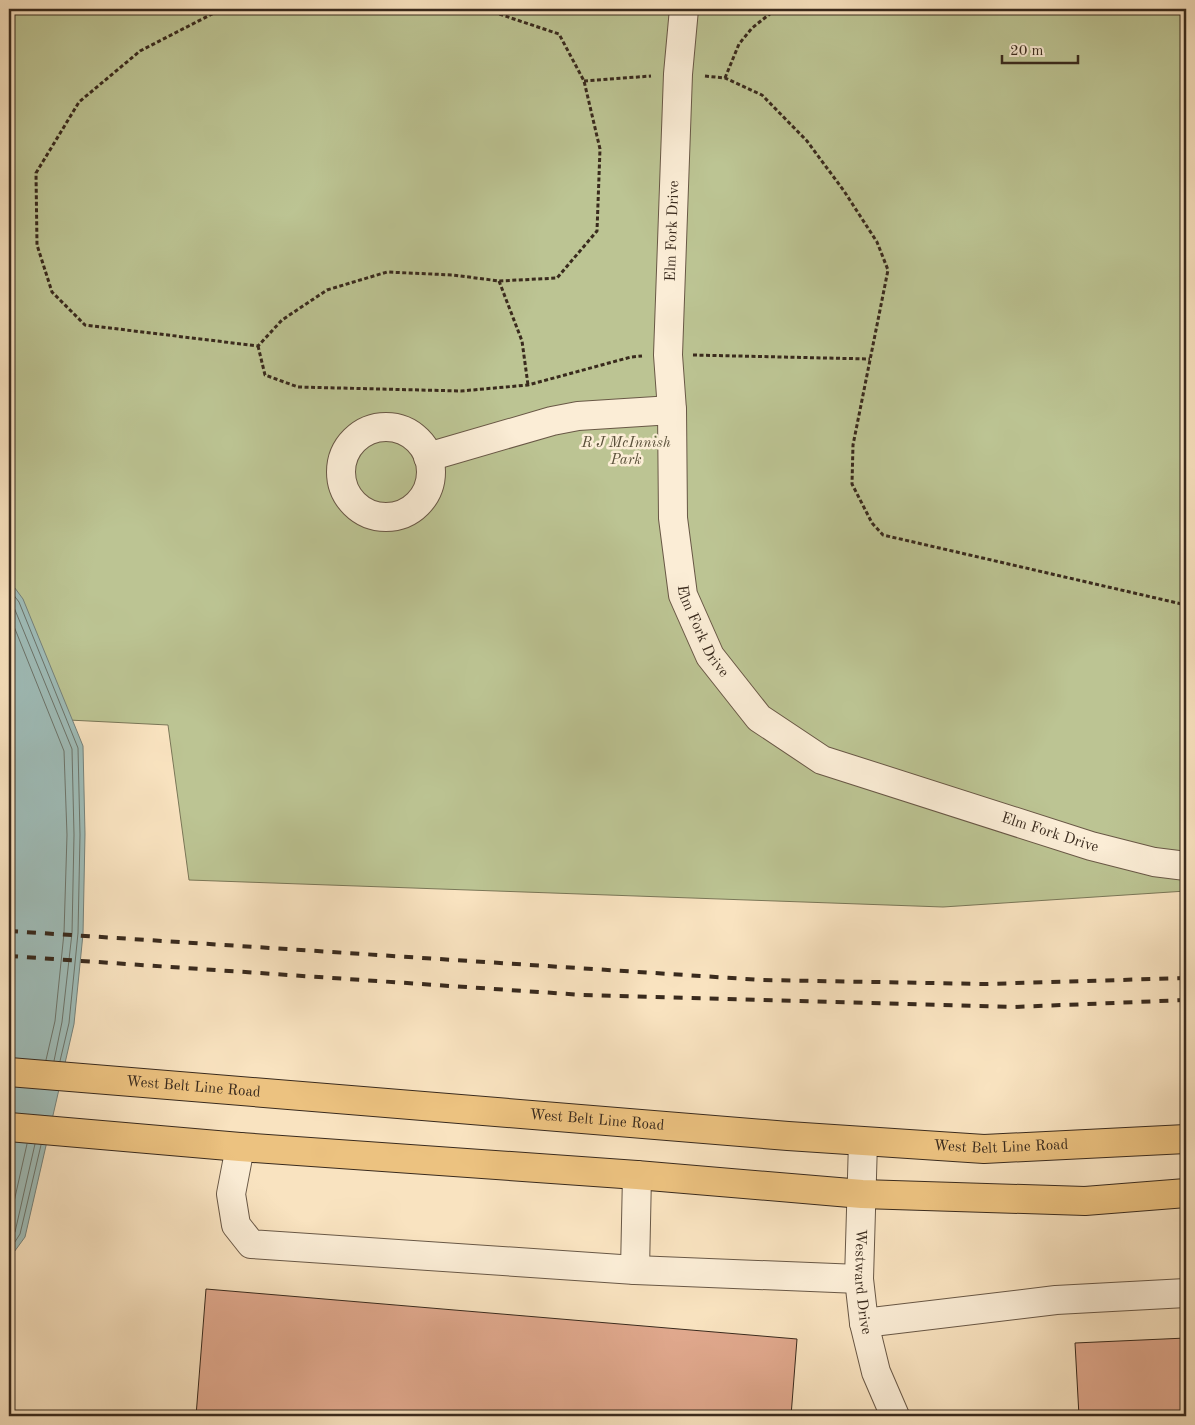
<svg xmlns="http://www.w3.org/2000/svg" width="1195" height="1425" viewBox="0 0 1195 1425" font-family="'Old Standard TT',serif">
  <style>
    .green { fill: #bcc493; stroke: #7a7758 }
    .water { fill: #9fbdb9; stroke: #76827b }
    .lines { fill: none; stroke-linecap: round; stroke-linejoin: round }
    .shore { stroke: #6c746b; stroke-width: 1 }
    .building { fill: #e1a98e; stroke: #392a1d }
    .minor-casing { stroke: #695846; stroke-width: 30 }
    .major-casing { stroke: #392a1d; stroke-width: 30 }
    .path { stroke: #392a1d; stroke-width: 3; stroke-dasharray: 4 2.5; stroke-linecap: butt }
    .minor { stroke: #fbedd6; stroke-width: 28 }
    .major { stroke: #ecc280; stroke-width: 28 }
    .rail { stroke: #392a1d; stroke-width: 4; stroke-dasharray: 9 9; stroke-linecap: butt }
    .labels { text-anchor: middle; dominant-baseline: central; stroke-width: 5; stroke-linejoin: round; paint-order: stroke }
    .street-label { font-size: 15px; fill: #392a1d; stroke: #fbedd6 }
    .park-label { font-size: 15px; font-style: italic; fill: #5a503a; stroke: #fbedd6 }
  </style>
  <rect width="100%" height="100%" fill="#f9e3c0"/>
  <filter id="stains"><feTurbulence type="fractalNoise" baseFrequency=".004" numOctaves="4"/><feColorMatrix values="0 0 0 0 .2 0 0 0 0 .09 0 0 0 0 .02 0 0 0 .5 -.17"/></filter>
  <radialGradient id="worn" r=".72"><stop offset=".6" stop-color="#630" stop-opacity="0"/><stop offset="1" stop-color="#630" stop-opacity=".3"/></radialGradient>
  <!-- green -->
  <polygon class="green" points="9,9 1186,9 1186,891 943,907 189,880 168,725 9,717"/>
  <!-- water -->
  <polygon class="water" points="9,580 23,599 83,746 85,834 83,934 74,1024 25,1237 9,1259"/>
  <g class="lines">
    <!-- shore -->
    <g class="shore">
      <polyline points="9,589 19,602 78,748 80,835 78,933 69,1023 60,1061"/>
      <polyline points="9,599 13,605 72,749 74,835 72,933 62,1022 54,1061"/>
      <polyline points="9,614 64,751 67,835 64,933 55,1021 46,1060"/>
      <polyline points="9,1224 27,1144"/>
      <polyline points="9,1240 15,1232 35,1144"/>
      <polyline points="9,1251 20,1234 41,1145"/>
    </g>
  </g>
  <!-- building -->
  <g class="building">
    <polygon points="206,1289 797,1339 791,1416 196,1416"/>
    <polygon points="1186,1338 1186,1416 1079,1416 1075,1343"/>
  </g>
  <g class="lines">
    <defs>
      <g id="minor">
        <path id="s1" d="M684 9 678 74 668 355 672 410 673 518 683 595 710 656 759 718 822 760 1091 846 1154 862 1186 866"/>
        <circle cx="386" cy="472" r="45"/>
        <polyline points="428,457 552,421 578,416 672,410"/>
        <path id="s2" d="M863 1142 859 1279 864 1323 876 1372 895 1416"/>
        <polyline points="240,1147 231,1194 236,1225 251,1244 635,1270 859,1279"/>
        <polyline points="635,1270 637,1175"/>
        <polyline points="864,1323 1056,1300 1186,1293"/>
      </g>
      <g id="major">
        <path id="s3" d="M9 1072 788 1136 984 1149 1186 1139"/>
        <polyline points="9,1127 240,1147 637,1175 862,1194 1085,1201 1186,1193"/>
      </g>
    </defs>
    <!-- minor casing -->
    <use href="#minor" class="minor-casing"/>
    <!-- major casing -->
    <use href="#major" class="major-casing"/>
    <!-- path -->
    <g class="path">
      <polyline points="245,9 212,14 140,51 79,102 36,173 37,245 52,292 85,325 258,346 282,320 327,290 387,272 453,275 499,281 557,278 597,231 600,149 584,81 559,34 484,9"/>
      <polyline points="705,76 725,78 762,95 807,141 844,191 877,242 888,270 853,445 852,484 872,523 883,535 1186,605"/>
      <polyline points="725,78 739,44 752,28 776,9"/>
      <polyline points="584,81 651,76"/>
      <polyline points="499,281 522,341 528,385"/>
      <polyline points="258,346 265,375 298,387 461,391 528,385 631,357 642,356"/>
      <polyline points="693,355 870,359"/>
    </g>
    <!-- minor -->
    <use href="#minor" class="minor"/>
    <!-- major -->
    <use href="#major" class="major"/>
    <!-- rail -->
    <g class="rail">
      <polyline points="9,931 762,980 986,984 1186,978"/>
      <polyline points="9,956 583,995 1014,1007 1186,1000"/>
    </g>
  </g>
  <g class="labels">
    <!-- street labels -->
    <g class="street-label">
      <text transform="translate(673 231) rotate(-88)">Elm Fork Drive</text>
      <text stroke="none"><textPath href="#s1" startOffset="628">Elm Fork Drive</textPath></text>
      <text stroke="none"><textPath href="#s1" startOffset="1048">Elm Fork Drive</textPath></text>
      <text stroke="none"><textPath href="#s3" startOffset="185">West Belt Line Road</textPath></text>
      <text stroke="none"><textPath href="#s3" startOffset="590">West Belt Line Road</textPath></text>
      <text stroke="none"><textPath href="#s3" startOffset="995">West Belt Line Road</textPath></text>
      <text stroke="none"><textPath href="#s2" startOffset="140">Westward Drive</textPath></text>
    </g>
    <!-- park labels -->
    <g class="park-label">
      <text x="626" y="443">R J McInnish<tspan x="626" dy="17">Park</tspan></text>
    </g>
  </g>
  <!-- margin -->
  <rect width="1195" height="1425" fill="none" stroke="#f9e3c0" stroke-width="30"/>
  <rect x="10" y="10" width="1175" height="1405" fill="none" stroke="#392a1d" stroke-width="2.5"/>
  <rect x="15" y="15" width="1165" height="1395" fill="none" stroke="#392a1d"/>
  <!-- scale -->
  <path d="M1002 55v8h76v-8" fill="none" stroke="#392a1d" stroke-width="2.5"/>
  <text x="1010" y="55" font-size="15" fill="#392a1d" stroke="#fbedd6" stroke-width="4" paint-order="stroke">20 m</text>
  <rect width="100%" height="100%" filter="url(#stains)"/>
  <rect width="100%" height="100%" fill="url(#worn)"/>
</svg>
